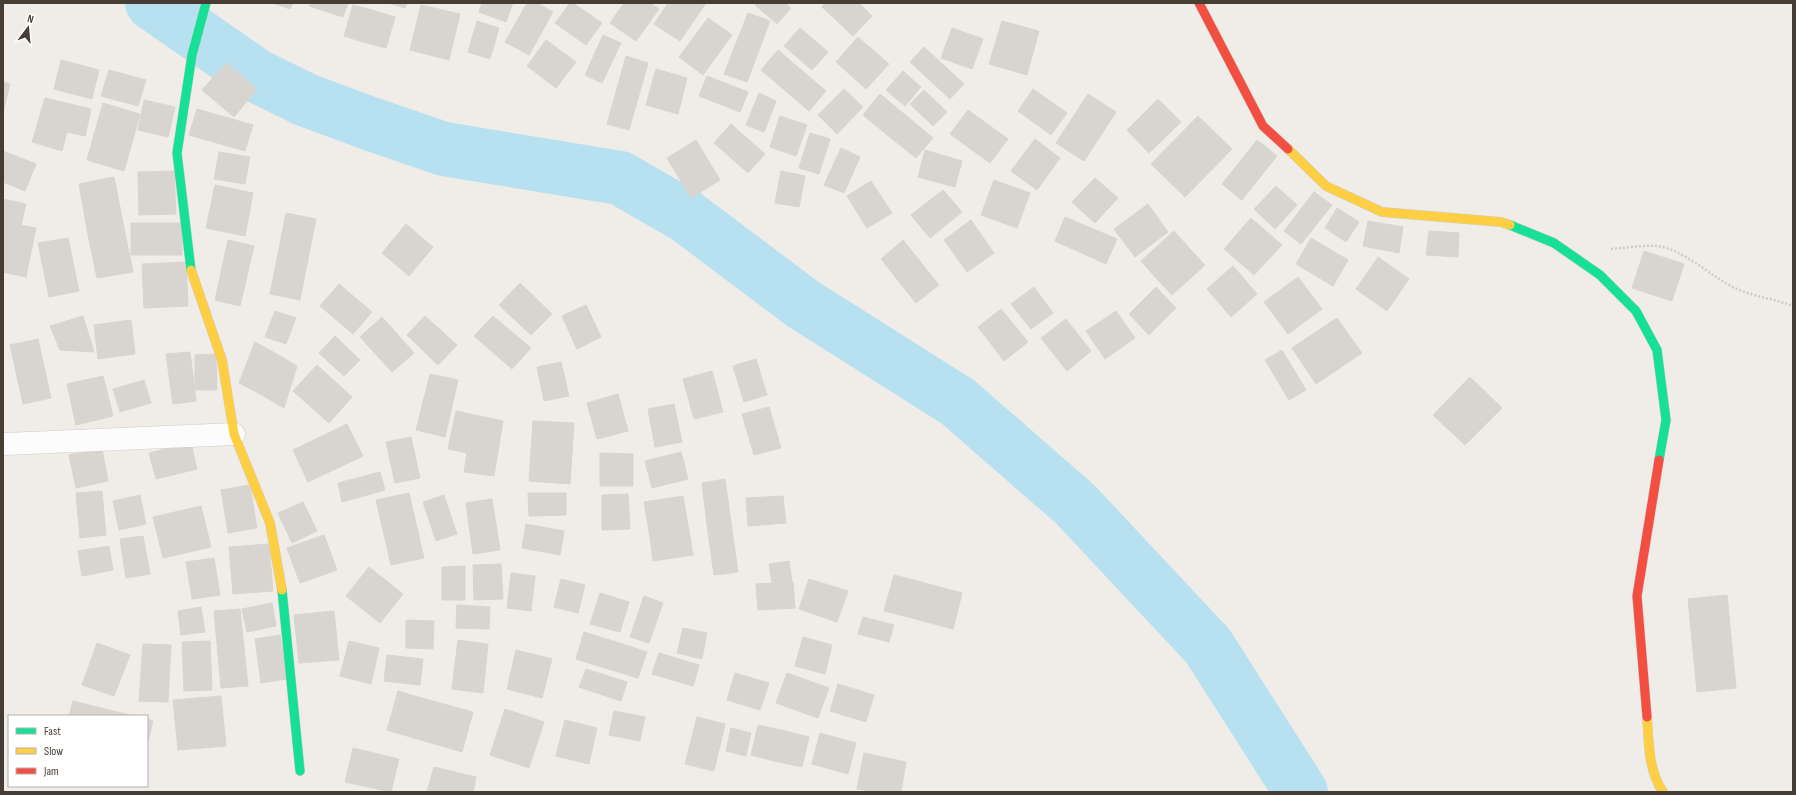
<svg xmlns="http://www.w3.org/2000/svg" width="1796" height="795" viewBox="0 0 1796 795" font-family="'Sofia Sans Condensed',sans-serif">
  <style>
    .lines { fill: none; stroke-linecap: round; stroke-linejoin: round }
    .river { stroke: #b7e0f0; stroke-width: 54 }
    .building { fill: #d8d4d0; stroke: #d8d4cf }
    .street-casing { stroke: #cecbc6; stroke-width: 23 }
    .fast-casing { stroke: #d1cac1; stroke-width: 10 }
    .slow-casing { stroke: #d1cac1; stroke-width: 10 }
    .jam-casing { stroke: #d1cac1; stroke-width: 10 }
    .path { stroke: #cecbc7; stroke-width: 2.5; stroke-dasharray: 2 2; stroke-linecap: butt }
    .street { stroke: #fdfcfc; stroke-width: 22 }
    .fast { stroke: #16e098; stroke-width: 9 }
    .slow { stroke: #ffcf43; stroke-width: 9 }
    .jam { stroke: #f24e42; stroke-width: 9 }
  </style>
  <rect width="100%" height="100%" fill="#f0ede9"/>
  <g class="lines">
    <!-- river -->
    <polyline class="river" points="152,3 257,76 306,100 371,124 444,149 620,178 686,216 803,304 958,402 1075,504 1208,646 1301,792"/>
  </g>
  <!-- building -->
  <g class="building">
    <polygon points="273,3 293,3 290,9"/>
    <polygon points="311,3 348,3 343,17 309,6"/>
    <polygon points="389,3 407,3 405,8"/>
    <polygon points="482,3 513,3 506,22 479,12"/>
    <polygon points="527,3 537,3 553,12 529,55 505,42"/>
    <polygon points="570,3 573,3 602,23 586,45 555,23"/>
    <polygon points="624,3 650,3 659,9 636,41 610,23"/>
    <polygon points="668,3 706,3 680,41 654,24"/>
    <polygon points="757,3 785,3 791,8 777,24 755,5"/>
    <polygon points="825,3 859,3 872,16 853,36 822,7"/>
    <polygon points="353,5 372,10 363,42 344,36"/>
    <polygon points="421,5 460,14 449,60 410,50"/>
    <polygon points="372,10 395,17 386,48 363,42"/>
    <polygon points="748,13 770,21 747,82 724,74"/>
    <polygon points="708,18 732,35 703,75 679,57"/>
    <polygon points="477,21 499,28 490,59 468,52"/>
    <polygon points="1002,21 1039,31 1027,75 989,64"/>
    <polygon points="800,28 828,52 812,70 784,46"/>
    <polygon points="952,28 983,39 972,69 941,58"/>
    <polygon points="603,35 621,43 602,83 585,75"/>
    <polygon points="858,37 889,64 866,89 836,62"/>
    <polygon points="546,40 576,62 556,88 527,66"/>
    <polygon points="924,47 964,84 950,99 910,62"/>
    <polygon points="778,50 826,91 809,111 761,70"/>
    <polygon points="626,56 648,63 629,130 607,124"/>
    <polygon points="61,60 99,70 92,99 54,89"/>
    <polygon points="226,63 257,89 234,117 202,90"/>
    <polygon points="656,69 687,78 678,114 646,105"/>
    <polygon points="109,70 146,80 138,106 101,96"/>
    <polygon points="903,71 921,87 905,106 886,90"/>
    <polygon points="707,76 748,92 740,112 699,96"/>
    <polygon points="3,82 10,84 3,112"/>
    <polygon points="844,89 863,107 837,134 818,115"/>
    <polygon points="1033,89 1067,113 1051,135 1018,111"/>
    <polygon points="924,90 947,112 933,126 910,104"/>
    <polygon points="759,93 776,101 764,132 746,125"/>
    <polygon points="880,94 903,113 886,134 863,115"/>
    <polygon points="1088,94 1116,112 1084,161 1056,143"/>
    <polygon points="45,98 91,109 85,136 67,132 62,151 32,142"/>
    <polygon points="1158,99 1181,122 1149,153 1127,130"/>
    <polygon points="144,100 175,107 168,137 138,130"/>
    <polygon points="103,103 140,114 124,171 87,160"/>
    <polygon points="197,109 253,125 245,151 189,135"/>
    <polygon points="968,110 1008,139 990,163 950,134"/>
    <polygon points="903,113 933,138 916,158 886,134"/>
    <polygon points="780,116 807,125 796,156 770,147"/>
    <polygon points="1198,116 1232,149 1185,197 1151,164"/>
    <polygon points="731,124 765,154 748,173 714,143"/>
    <polygon points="810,133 830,139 819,174 799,168"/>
    <polygon points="1035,139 1060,158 1037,190 1011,171"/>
    <polygon points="696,140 720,180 691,198 667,158"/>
    <polygon points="1257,140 1277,156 1242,200 1222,184"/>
    <polygon points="841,148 860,157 844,193 824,185"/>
    <polygon points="925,150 962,161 955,187 918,177"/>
    <polygon points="3,151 36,164 25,191 3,182"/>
    <polygon points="219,152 250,157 245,184 214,179"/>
    <polygon points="174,171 176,214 139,215 138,172"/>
    <polygon points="781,171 805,176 799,207 775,203"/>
    <polygon points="114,177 125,233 89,240 79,184"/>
    <polygon points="1095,178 1118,198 1095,223 1072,202"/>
    <polygon points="994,180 1030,193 1017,228 981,215"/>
    <polygon points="871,181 892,213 867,228 847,196"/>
    <polygon points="215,185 253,193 245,236 206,228"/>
    <polygon points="1276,186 1297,205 1275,229 1254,209"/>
    <polygon points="943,190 962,212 930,238 911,215"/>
    <polygon points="1314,192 1332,205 1301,244 1284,231"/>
    <polygon points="3,199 26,204 21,225 36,228 26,277 3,272"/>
    <polygon points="1148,204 1168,232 1135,257 1114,229"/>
    <polygon points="1337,208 1359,222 1346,242 1325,228"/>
    <polygon points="286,213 316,219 300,300 270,294"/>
    <polygon points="1065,217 1117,239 1106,264 1055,241"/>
    <polygon points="1251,218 1282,245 1254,275 1224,249"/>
    <polygon points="971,220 994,253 967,272 944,240"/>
    <polygon points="1368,221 1403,227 1399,253 1363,246"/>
    <rect x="131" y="223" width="51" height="32"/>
    <polygon points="406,224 433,247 409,276 382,253"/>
    <polygon points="1174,231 1190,249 1157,279 1141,261"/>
    <polygon points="1429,231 1459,233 1458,257 1426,255"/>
    <polygon points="125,233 133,272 97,278 89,240"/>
    <polygon points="68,238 79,291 49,297 38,243"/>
    <polygon points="1311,238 1348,260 1333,286 1296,264"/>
    <polygon points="228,240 254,246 240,306 215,300"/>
    <polygon points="903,240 939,285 916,303 881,259"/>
    <polygon points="1190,249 1205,265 1172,295 1157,279"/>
    <polygon points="1644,251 1684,264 1672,301 1632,288"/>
    <polygon points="1378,257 1409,279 1387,311 1356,289"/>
    <polygon points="186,262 188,306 144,308 142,264"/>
    <polygon points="1233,266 1257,294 1231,317 1207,289"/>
    <polygon points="1298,277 1322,309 1288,334 1264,302"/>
    <polygon points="520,283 552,314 531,335 499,305"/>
    <polygon points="339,284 372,312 353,334 320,306"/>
    <polygon points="1034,287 1053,313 1031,329 1011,304"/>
    <polygon points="1156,287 1176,308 1149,335 1129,314"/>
    <polygon points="586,305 601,337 577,349 562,316"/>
    <polygon points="1001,309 1028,342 1004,361 978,327"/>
    <polygon points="275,311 296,318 286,344 265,337"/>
    <polygon points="1116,311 1135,338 1105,359 1086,331"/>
    <polygon points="83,316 94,352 60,350 50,326"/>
    <polygon points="425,316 457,345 438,365 407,335"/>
    <polygon points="493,316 531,348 512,369 474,336"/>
    <polygon points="382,317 414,353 392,372 360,337"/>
    <polygon points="1337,318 1362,353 1316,384 1292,348"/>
    <polygon points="1066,319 1091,351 1067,371 1041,338"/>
    <polygon points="131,320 135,354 98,359 94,325"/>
    <polygon points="335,336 360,360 344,376 319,353"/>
    <polygon points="38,339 51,398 23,404 10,345"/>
    <polygon points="255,342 275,353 262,395 239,383"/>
    <polygon points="1282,350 1306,390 1289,400 1265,360"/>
    <polygon points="190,352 196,401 173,404 166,354"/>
    <polygon points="275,353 297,366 284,408 262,395"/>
    <polygon points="216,354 217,390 195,390 195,355"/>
    <polygon points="756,359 767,395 744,402 733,366"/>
    <polygon points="561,362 569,396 544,401 537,367"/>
    <polygon points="317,365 352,397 329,423 293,391"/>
    <polygon points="712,371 723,412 694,419 683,379"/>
    <polygon points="430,374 458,380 445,437 416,430"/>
    <polygon points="103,376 113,416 76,425 67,384"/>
    <polygon points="1470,377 1502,408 1465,445 1433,415"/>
    <polygon points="144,380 151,403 120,412 113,389"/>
    <polygon points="618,394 628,431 597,439 587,403"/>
    <polygon points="674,404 682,442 655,447 648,409"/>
    <polygon points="769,407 781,448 754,455 742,414"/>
    <polygon points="456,411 503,421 494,476 464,472 467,453 448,449"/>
    <polygon points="533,421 574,423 570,484 529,481"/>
    <polygon points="347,424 363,456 308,482 293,450"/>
    <polygon points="411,437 420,478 395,483 386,442"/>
    <polygon points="191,443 197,469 156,479 149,453"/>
    <polygon points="102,449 108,481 76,488 69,455"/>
    <polygon points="681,452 688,479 652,488 645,461"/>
    <polygon points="600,453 633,454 633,486 600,486"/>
    <polygon points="380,472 385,490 342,502 338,483"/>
    <polygon points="725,479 732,530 708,533 702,483"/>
    <polygon points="250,485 257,528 228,533 221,490"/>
    <polygon points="102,491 106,535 80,538 76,493"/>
    <polygon points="409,493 424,558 391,565 376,500"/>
    <polygon points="528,493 566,493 566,515 529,516"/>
    <polygon points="628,494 630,529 602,530 602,495"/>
    <polygon points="140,495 146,524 119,530 113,501"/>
    <polygon points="444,495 457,534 436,541 423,502"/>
    <polygon points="683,496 689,531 650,537 644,502"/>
    <polygon points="783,496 786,523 748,526 746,498"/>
    <polygon points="492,499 500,550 473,554 466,503"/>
    <polygon points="303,502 317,531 292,543 278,513"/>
    <polygon points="201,506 211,547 163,558 153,517"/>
    <polygon points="526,524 564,531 560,555 522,548"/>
    <polygon points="732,530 738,572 714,575 708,533"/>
    <polygon points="689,531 693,555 653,561 650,537"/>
    <polygon points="324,535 337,570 300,583 287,548"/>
    <polygon points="143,536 150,574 126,578 120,539"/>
    <polygon points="269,544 273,591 233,594 229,547"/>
    <polygon points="109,546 113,570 82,576 78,551"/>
    <polygon points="214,558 220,595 192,599 186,562"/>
    <polygon points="789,561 792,582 793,582 795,608 758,610 756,584 772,583 769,564"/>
    <polygon points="501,564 503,599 474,600 473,565"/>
    <polygon points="465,566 465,600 442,600 442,567"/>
    <polygon points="369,567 403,594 380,623 346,596"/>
    <polygon points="511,573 535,576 531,611 507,608"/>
    <polygon points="894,575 921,582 912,618 884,611"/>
    <polygon points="561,579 585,585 578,613 554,607"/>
    <polygon points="809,579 848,591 837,622 799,609"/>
    <polygon points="921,582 962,593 953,629 912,618"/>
    <polygon points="600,593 629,602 620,632 590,624"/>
    <polygon points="1727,595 1736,688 1697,692 1688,599"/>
    <polygon points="644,596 663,603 649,643 630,637"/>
    <polygon points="272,603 276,626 247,632 242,609"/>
    <polygon points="457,605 490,607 489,629 456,628"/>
    <polygon points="201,607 205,632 181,635 178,611"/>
    <polygon points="240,609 248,686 221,688 214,611"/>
    <polygon points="334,611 339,660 299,663 294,615"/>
    <polygon points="863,617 894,625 889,642 858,634"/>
    <polygon points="406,620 434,621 433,649 406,648"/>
    <polygon points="683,628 707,633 702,659 677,653"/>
    <polygon points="584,632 616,642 608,669 576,659"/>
    <polygon points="280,635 287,679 261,683 255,639"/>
    <polygon points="803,637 832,645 825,674 795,666"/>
    <polygon points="458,640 488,644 483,693 452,689"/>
    <polygon points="210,641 212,690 184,691 182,642"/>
    <polygon points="349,641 379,648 371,684 340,676"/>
    <polygon points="616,642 647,652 638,678 608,669"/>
    <polygon points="97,643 130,655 114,696 82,685"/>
    <polygon points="143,644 171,645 168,702 139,701"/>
    <polygon points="516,650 552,659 542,698 507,689"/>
    <polygon points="659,653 699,665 693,686 652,674"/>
    <polygon points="387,655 423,659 420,685 384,681"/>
    <polygon points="586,669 627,682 621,701 579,687"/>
    <polygon points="735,673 769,683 760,710 727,700"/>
    <polygon points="787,673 829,688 818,718 776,703"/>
    <polygon points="838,684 874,695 866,722 830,711"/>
    <polygon points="398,691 425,699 414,738 387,730"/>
    <polygon points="221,696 226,746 178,750 173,700"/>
    <polygon points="425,699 473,712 462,752 414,738"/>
    <polygon points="73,701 117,712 116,716 69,716"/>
    <polygon points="505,709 544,722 529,768 490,755"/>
    <polygon points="614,711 645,717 640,741 609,735"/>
    <polygon points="117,712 134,716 116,716"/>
    <polygon points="697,717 725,724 714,771 685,764"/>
    <polygon points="147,719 153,721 147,745"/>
    <polygon points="565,720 597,728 589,764 556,756"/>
    <polygon points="758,725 781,730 774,761 751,755"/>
    <polygon points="731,728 751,733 746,756 726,751"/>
    <polygon points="781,730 809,737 802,767 774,761"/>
    <polygon points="820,733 856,743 848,774 812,764"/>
    <polygon points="353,748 399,759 391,792 345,782"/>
    <polygon points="864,753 906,762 901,792 875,792 857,789"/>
    <polygon points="434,767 476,777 473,792 427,792"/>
  </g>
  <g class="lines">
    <defs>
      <polyline id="street" points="6,444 234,434"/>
      <g id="fast">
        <polyline points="1510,225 1554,243 1600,275 1636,311 1657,350 1666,420 1659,460"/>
        <polyline points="191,270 177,153 192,55 206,3"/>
        <polyline points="282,590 300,771"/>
      </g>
      <g id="slow">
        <polyline points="1288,149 1326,186 1382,212 1501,222 1510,225"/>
        <polyline points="191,270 222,360 234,434 270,523 282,590"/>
        <path d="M1647 717C1649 743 1648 770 1663 792"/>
      </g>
      <g id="jam">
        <polyline points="1199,3 1263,126 1288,149"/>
        <polyline points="1647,717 1637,596 1659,460"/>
      </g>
    </defs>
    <!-- street casing -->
    <use href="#street" class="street-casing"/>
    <!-- fast casing -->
    <use href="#fast" class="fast-casing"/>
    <!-- slow casing -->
    <use href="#slow" class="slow-casing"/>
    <!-- jam casing -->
    <use href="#jam" class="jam-casing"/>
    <!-- path -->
    <path class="path" d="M1611 249C1626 248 1641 245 1657 246 1684 249 1712 278 1737 289 1755 297 1775 299 1793 306"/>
    <!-- street -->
    <use href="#street" class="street"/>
    <!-- fast -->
    <use href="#fast" class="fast"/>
    <!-- slow -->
    <use href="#slow" class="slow"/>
    <!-- jam -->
    <use href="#jam" class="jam"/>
  </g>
  <!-- border -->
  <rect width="1796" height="795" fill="none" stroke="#463d35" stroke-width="8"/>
  <!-- legend -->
  <rect x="8" y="715" width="140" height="72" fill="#ffffff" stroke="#b5b1ae"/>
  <rect x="16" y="728" width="20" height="6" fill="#16e098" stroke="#b5b1ae"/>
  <text x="44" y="735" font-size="12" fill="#463d35">Fast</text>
  <rect x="16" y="748" width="20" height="6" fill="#ffcf43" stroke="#b5b1ae"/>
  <text x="44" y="755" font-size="12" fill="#463d35">Slow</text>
  <rect x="16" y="768" width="20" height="6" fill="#f24e42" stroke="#b5b1ae"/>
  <text x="44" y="775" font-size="12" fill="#463d35">Jam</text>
  <!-- north arrow -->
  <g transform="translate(28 28) rotate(16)" stroke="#ffffff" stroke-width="3" paint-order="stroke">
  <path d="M0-3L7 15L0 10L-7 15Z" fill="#463d35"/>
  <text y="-6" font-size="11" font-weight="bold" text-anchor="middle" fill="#463d35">N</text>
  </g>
</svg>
